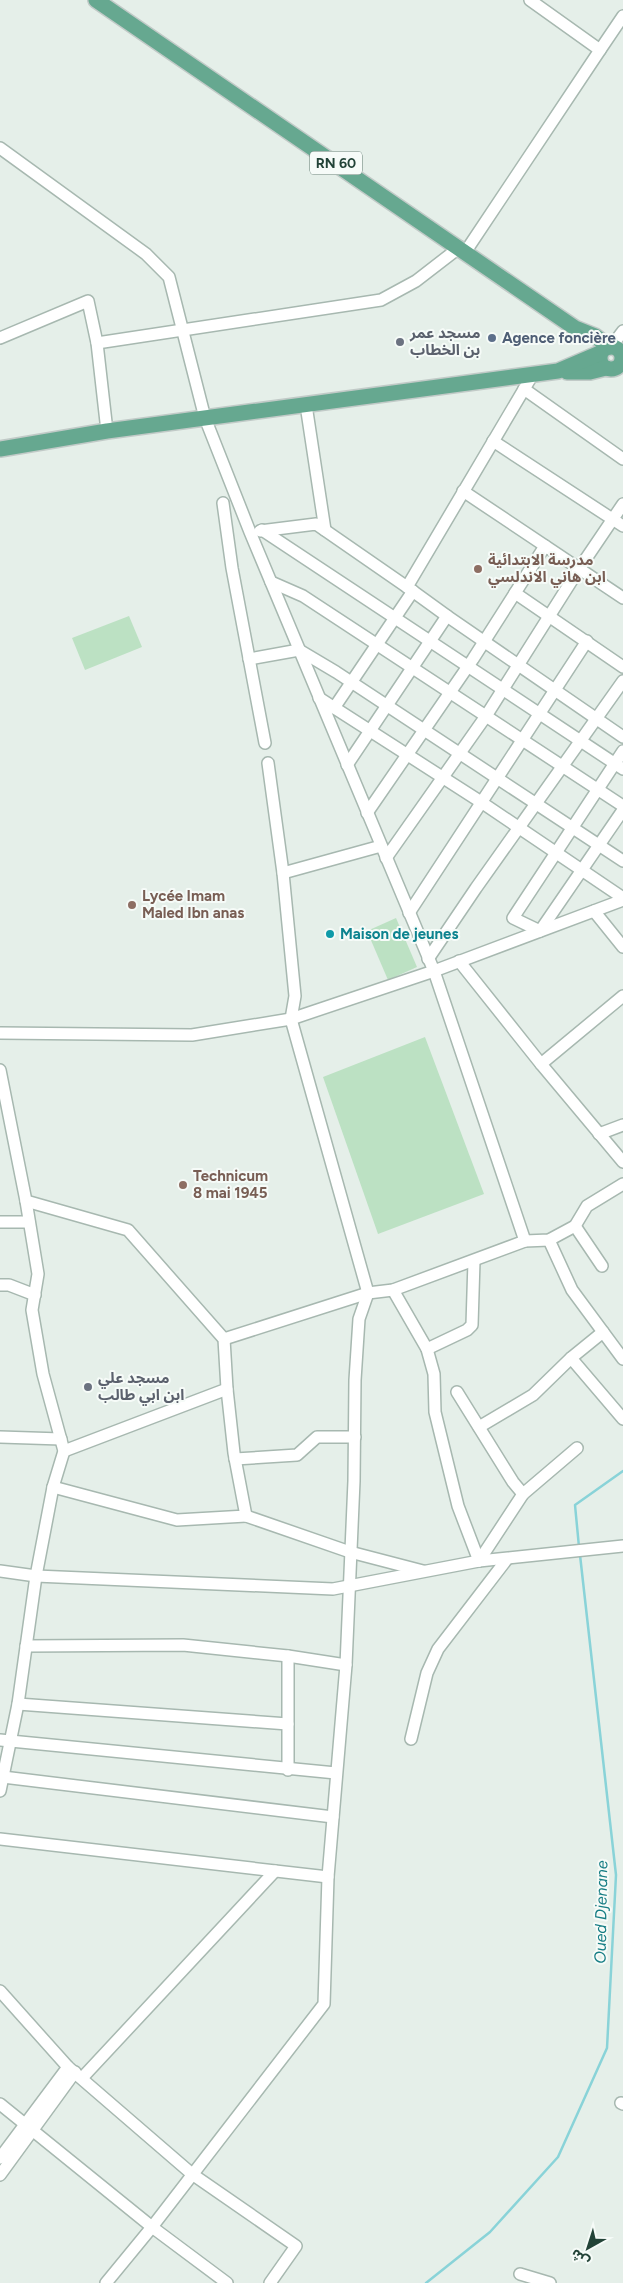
<svg xmlns="http://www.w3.org/2000/svg" width="623" height="2283" viewBox="0 0 623 2283" font-family="Figtree,'Noto Sans Arabic',sans-serif">
  <style>
    .green { fill: #bce1c3 }
    .lines { fill: none; stroke-linecap: round; stroke-linejoin: round }
    .stream { stroke: #89d3d8; stroke-width: 2.5 }
    .minor-casing { stroke: #a7b8b0; stroke-width: 14 }
    .major-casing { stroke: #c1cac7; stroke-width: 18 }
    .minor { stroke: #fff; stroke-width: 11 }
    .major { stroke: #66a890; stroke-width: 15 }
    .service-dot { fill: #5c6f8a; stroke: #f6fbf8; stroke-width: 2 }
    .worship-dot { fill: #6b7280; stroke: #f6fbf8; stroke-width: 2 }
    .education-dot { fill: #8d6e63; stroke: #f6fbf8; stroke-width: 2 }
    .culture-dot { fill: #0f9aa8; stroke: #f6fbf8; stroke-width: 2 }
    .labels { text-anchor: middle; dominant-baseline: central; stroke-width: 4; stroke-linejoin: round; paint-order: stroke }
    .shield { fill: #f6fbf8; stroke: #627a71; stroke-width: 1 }
    .shield-label { font-size: 14px; font-weight: bold; fill: #224337 }
    .worship-label { font-size: 15px; font-weight: bold; fill: #5b616d; stroke: #f6fbf8; text-anchor: start }
    .service-label { font-size: 15px; font-weight: bold; fill: #4e5e75; stroke: #f6fbf8; text-anchor: start }
    .education-label { font-size: 15px; font-weight: bold; fill: #785e54; stroke: #f6fbf8; text-anchor: start }
    .culture-label { font-size: 15px; font-weight: bold; fill: #0d838f; stroke: #f6fbf8; text-anchor: start }
    .water-label { font-size: 16px; font-style: italic; fill: #167d84; stroke: #f6fbf8 }
  </style>
  <rect width="100%" height="100%" fill="#e5efe9"/>
  <!-- green -->
  <g class="green">
    <polygon points="129,616 142,647 85,670 72,638"/>
    <polygon points="396,918 417,967 388,980 367,931"/>
    <polygon points="425,1037 484,1194 378,1234 323,1077"/>
  </g>
  <g class="lines">
    <!-- stream -->
    <g class="stream">
      <polyline points="579,1547 575,1505 623,1471"/>
      <polyline points="426,2283 490,2232 558,2157 607,2048 616,1875 580,1555"/>
    </g>
    <defs>
      <g id="minor">
        <polyline points="600,50 623,16"/>
        <polyline points="0,148 146,254 169,277 205,418 250,532 434,971 525,1241 393,1290 368,1293 224,1339"/>
        <polyline points="466,251 600,50 530,0"/>
        <polyline points="0,338 88,301 97,343 107,431"/>
        <polyline points="97,343 381,300 416,281 460,247"/>
        <polyline points="611,347 623,331"/>
        <polyline points="622,358 623,356"/>
        <polyline points="524,389 623,459"/>
        <polyline points="306,405 325,530"/>
        <polyline points="493,441 623,526"/>
        <polyline points="463,491 623,598"/>
        <polyline points="223,503 232,568 265,743"/>
        <polyline points="262,530 623,769"/>
        <polyline points="260,531 316,524 407,587 533,374"/>
        <polyline points="271,582 303,596 623,806"/>
        <polyline points="407,587 447,616"/>
        <polyline points="515,593 623,667"/>
        <polyline points="249,659 299,650 336,672 623,861"/>
        <polyline points="319,698 481,802 623,898"/>
        <polyline points="334,708 413,591"/>
        <polyline points="623,751 513,918 540,931 623,810"/>
        <polyline points="347,765 447,616 623,737"/>
        <polyline points="367,813 473,659 545,546"/>
        <polyline points="386,858 486,716 579,569 623,504"/>
        <polyline points="283,873 381,846"/>
        <polyline points="594,911 623,947"/>
        <polyline points="409,913 587,641"/>
        <polyline points="428,959 476,888 623,681"/>
        <polyline points="459,961 541,1064"/>
        <polyline points="623,996 541,1064 623,1162"/>
        <polyline points="0,1033 192,1035 291,1019 434,971 623,900"/>
        <polyline points="0,1070 26,1201 128,1230 224,1339 227,1389 64,1451"/>
        <polyline points="599,1134 623,1125"/>
        <polyline points="0,1222 29,1222"/>
        <polyline points="575,1226 602,1266"/>
        <polyline points="549,1240 572,1290 623,1359"/>
        <polyline points="525,1241 549,1240 575,1226 587,1206 623,1184"/>
        <polyline points="0,1285 9,1285 35,1295"/>
        <polyline points="393,1290 427,1349 434,1374 435,1412 458,1506 479,1561"/>
        <polyline points="427,1349 467,1330 472,1325 474,1261"/>
        <polyline points="571,1358 623,1419"/>
        <polyline points="457,1392 513,1482 523,1494"/>
        <polyline points="479,1427 533,1395 571,1358 603,1332"/>
        <polyline points="0,1437 61,1439"/>
        <polyline points="235,1459 297,1455 317,1437 355,1437"/>
        <polyline points="53,1487 177,1520 246,1516 234,1453 227,1389"/>
        <polyline points="246,1516 350,1552 423,1571"/>
        <polyline points="479,1561 523,1494 577,1448"/>
        <polyline points="0,1571 36,1576 333,1589 479,1561 623,1546"/>
        <polyline points="26,1646 183,1645 288,1656 346,1665"/>
        <polyline points="288,1656 288,1770"/>
        <polyline points="18,1704 288,1724"/>
        <polyline points="411,1739 427,1673 438,1649 507,1559"/>
        <polyline points="0,1740 336,1773"/>
        <polyline points="3,1777 333,1817"/>
        <polyline points="0,1791 18,1704 36,1576 53,1487 64,1451 43,1374 32,1310 38,1274 26,1201"/>
        <polyline points="0,1839 328,1877"/>
        <polyline points="0,1991 68,2067 192,2174 296,2246 270,2283"/>
        <polyline points="82,2078 275,1871"/>
        <polyline points="621,2103 623,2104"/>
        <polyline points="0,2104 152,2227 227,2283"/>
        <polyline points="0,2158 68,2067"/>
        <polyline points="0,2175 75,2072"/>
        <polyline points="520,2274 550,2283"/>
        <polyline points="106,2283 152,2227 324,2004 328,1877 346,1665 354,1481 355,1380 359,1319 368,1293 291,1019 295,996 283,873 268,763"/>
      </g>
      <g id="major">
        <polyline points="96,0 575,328 595,336 609,347"/>
        <circle cx="611" cy="358" r="11"/>
        <polyline points="567,372 590,372 606,368"/>
        <polyline points="0,449 107,431 558,371 600,353"/>
      </g>
    </defs>
    <!-- minor casing -->
    <use href="#minor" class="minor-casing"/>
    <!-- major casing -->
    <use href="#major" class="major-casing"/>
    <!-- minor -->
    <use href="#minor" class="minor"/>
    <!-- major -->
    <use href="#major" class="major"/>
  </g>
  <!-- markers -->
  <circle class="service-dot" cx="492" cy="338" r="5"/>
  <g class="worship-dot">
    <circle cx="400" cy="342" r="5"/>
    <circle cx="88" cy="1387" r="5"/>
  </g>
  <g class="education-dot">
    <circle cx="478" cy="569" r="5"/>
    <circle cx="132" cy="905" r="5"/>
    <circle cx="183" cy="1185" r="5"/>
  </g>
  <circle class="culture-dot" cx="330" cy="934" r="5"/>
  <g class="labels">
    <!-- shield labels -->
    <rect class="shield" x="310" y="151.5" width="52" height="23" rx="4"/>
    <g class="shield-label">
      <text x="336" y="163">RN 60</text>
    </g>
    <!-- worship labels -->
    <g class="worship-label">
      <text x="410" y="333">مسجد عمر<tspan x="410" dy="17">بن الخطاب</tspan></text>
      <text x="98" y="1378">مسجد علي<tspan x="98" dy="17">ابن ابي طالب</tspan></text>
    </g>
    <!-- service labels -->
    <g class="service-label">
      <text x="502" y="338">Agence foncière</text>
    </g>
    <!-- education labels -->
    <g class="education-label">
      <text x="488" y="560">مدرسة الابتدائية<tspan x="488" dy="17">ابن هاني الاندلسي</tspan></text>
      <text x="142" y="896">Lycée Imam<tspan x="142" dy="17">Maled Ibn anas</tspan></text>
      <text x="193" y="1176">Technicum<tspan x="193" dy="17">8 mai 1945</tspan></text>
    </g>
    <!-- culture labels -->
    <g class="culture-label">
      <text x="340" y="934">Maison de jeunes</text>
    </g>
    <!-- water labels -->
    <g class="water-label">
      <text transform="translate(601 1912) rotate(-89)">Oued Djenane</text>
    </g>
  </g>
  <!-- north arrow -->
  <g transform="translate(588 2248) rotate(219)" stroke="#f6fbf8" stroke-width="4" paint-order="stroke">
  <path d="M0-4L9 19L0 12L-9 19Z" fill="#224337"/>
  <text y="-8" font-size="14" font-weight="bold" text-anchor="middle" fill="#224337">ش</text>
  </g>
</svg>
